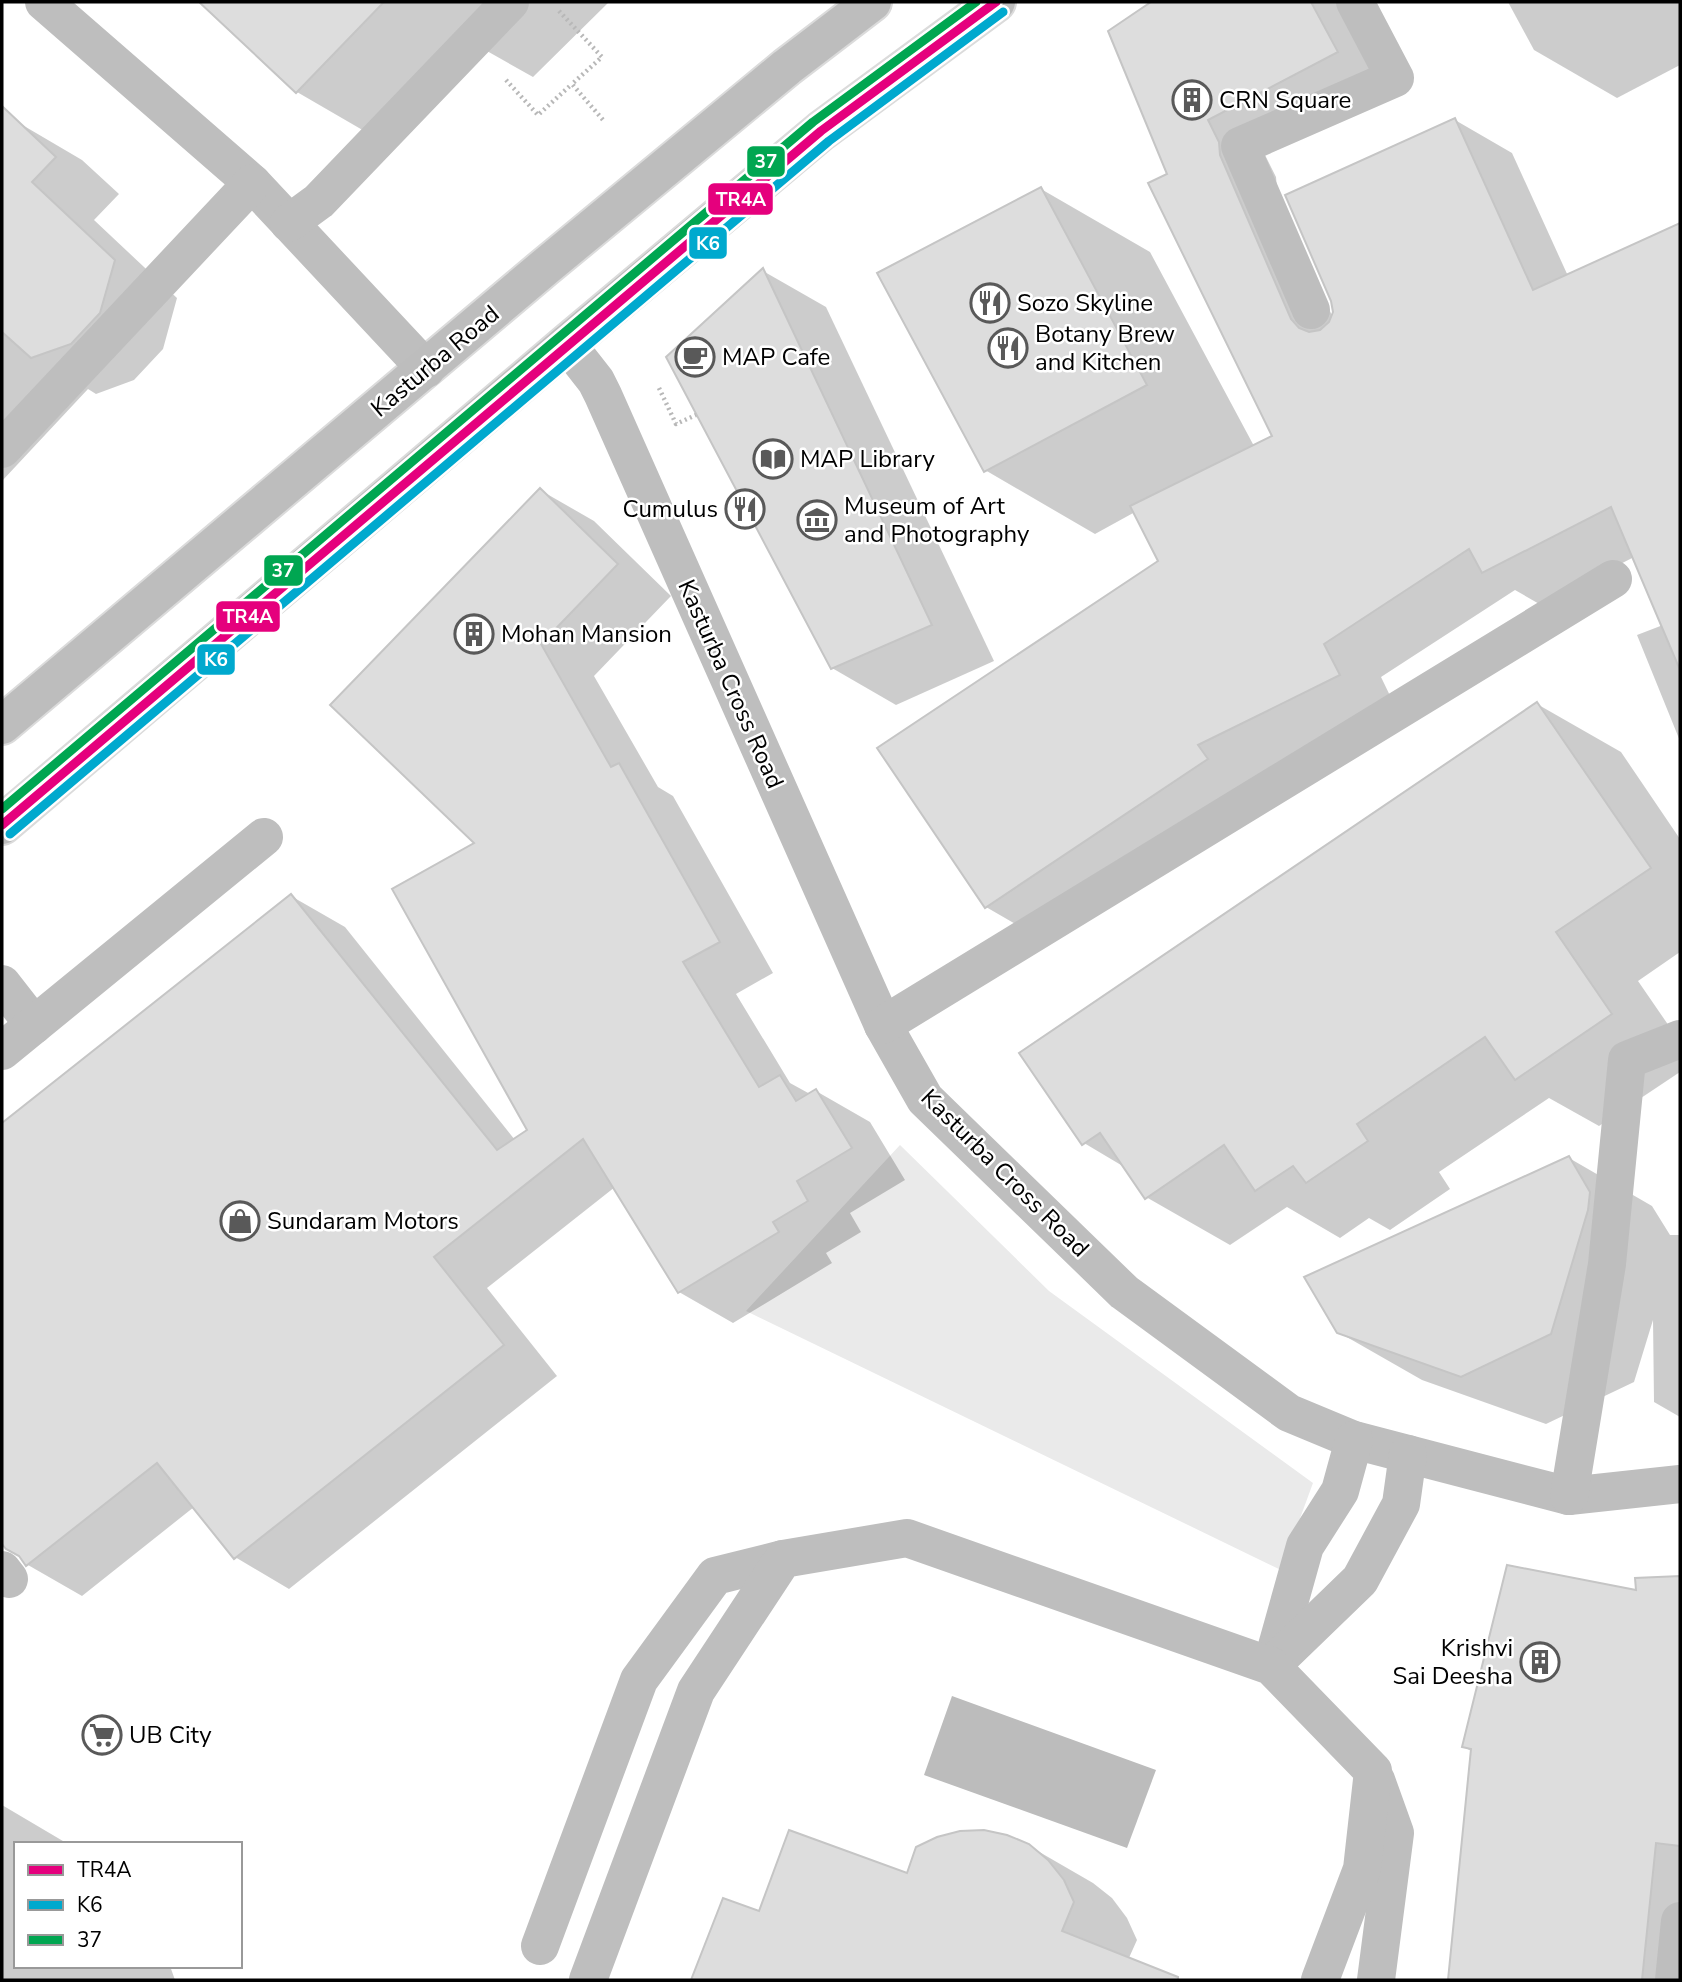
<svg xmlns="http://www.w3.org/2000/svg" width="1682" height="1982" font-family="'Nunito Sans',sans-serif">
<rect width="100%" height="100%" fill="#fff"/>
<!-- green -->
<polygon fill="#eaeaea" points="900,1145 1049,1291 1313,1483 1281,1570 746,1311"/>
<!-- water -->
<polygon fill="#bcbcbc" points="952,1696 1156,1770 1127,1848 924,1775"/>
<!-- shadow -->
<g fill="#0003">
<polygon points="202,2 609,2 533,77 471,42 378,139 297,92"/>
<polygon points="1154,2 1350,2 1394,86 1264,153 1276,177 1277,189 1333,318 1455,120 1512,153 1568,276 1680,225 1680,741 1637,635 1663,625 1634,557 1541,605 1515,590 1381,677 1396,708 1043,940 986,907 1160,561 1135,512 1095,534 985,470 1041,189 1150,252 1254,446 1275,436 1110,32"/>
<polygon points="1508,2 1680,2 1680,65 1617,98 1534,50"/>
<polygon points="19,123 82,160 119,194 94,220 177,298 163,349 134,380 96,394 88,389 2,481 2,131 7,136"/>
<polygon points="763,271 826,307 994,661 896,705 832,668"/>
<polygon points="540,490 594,521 671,596 594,676 658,787 673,796 773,973 736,994 790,1083 810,1094 816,1091 870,1122 905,1180 850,1213 861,1232 826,1253 832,1263 733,1323 679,1292 615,1187 487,1288 557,1376 289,1589 235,1557 194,1507 82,1596 28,1565 21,1556 7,1548 2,1541 2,1125 291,896 345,927 515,1140 529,1131 477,844"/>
<polygon points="1537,704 1621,752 1680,839 1680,952 1638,981 1680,1042 1680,1072 1599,1126 1549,1098 1439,1172 1450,1189 1390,1230 1369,1218 1340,1238 1287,1207 1230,1245 1146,1197 1126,1168 1084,1143"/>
<polygon points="1569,1158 1652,1206 1670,1235 1680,1235 1680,1417 1654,1402 1653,1320 1634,1382 1546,1424 1422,1380 1338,1332"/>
<polygon points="1680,1578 1680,1980 1450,1980 1473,1752 1464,1747 1637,1592 1637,1580"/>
<polygon points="2,1805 68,1844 16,1844 16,1966 170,1966 175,1980 2,1980"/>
<polygon points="1029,1846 1093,1883 1112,1898 1127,1918 1137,1940 1128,1960 1180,1980 693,1980 724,1900 760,1913"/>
</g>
<!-- building -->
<g fill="#ddd" stroke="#c5c5c5" stroke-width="2">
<polygon points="199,2 384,2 296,93"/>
<polygon points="1151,2 1311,2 1338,52 1208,120 1219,142 1220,155 1291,319 1299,328 1309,332 1320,330 1329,322 1333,312 1331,301 1285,195 1455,118 1533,290 1680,223 1680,670 1611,507 1482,573 1469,549 1324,644 1340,675 1198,745 1208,759 985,908 877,748 1158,561 1130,506 1272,436 1148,183 1167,174 1108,31"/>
<polygon points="2,106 56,157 32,182 115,260 100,313 71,344 31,358 2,332"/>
<polygon points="1041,187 1147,385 984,472 877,273"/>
<polygon points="763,268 932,625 831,669 666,357"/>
<polygon points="540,488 618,564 541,644 611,767 619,763 720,942 683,962 759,1087 780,1075 796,1101 816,1089 852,1148 797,1181 808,1201 773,1222 779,1232 678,1293 583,1139 434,1257 504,1345 234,1559 157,1463 26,1566 19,1556 6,1549 2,1544 2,1123 291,894 497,1150 527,1130 392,889 474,843 330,705"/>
<polygon points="1537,702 1651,868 1556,932 1612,1014 1515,1080 1485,1037 1357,1124 1368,1141 1306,1183 1293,1166 1255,1191 1224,1145 1145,1199 1100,1133 1082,1145 1019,1053"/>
<polygon points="1569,1156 1590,1192 1588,1210 1551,1334 1461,1377 1337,1333 1304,1277"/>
<polygon points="1507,1565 1636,1590 1635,1578 1680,1576 1680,1846 1656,1843 1642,1980 1448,1980 1471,1749 1462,1747"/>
<polygon points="789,1830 907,1873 916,1847 937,1837 960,1831 984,1830 1007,1835 1029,1844 1048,1860 1064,1880 1074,1902 1062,1931 1178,1977 1178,1980 691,1980 723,1898 759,1911"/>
</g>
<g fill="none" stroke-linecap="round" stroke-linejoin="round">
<!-- major casing -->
<g stroke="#dbdbdb" stroke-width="42">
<g id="major">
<polyline points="2,725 545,267 787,67 872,2"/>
<polyline points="2,825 567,344 821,131 996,2"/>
</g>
</g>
<!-- path -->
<g stroke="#b8b8b8" stroke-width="4.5" stroke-dasharray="2 3.5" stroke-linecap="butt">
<polyline points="559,11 602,57 572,84 604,121"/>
<polyline points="506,80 538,115 572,84"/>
<polyline points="659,388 676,424 696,415"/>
</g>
<!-- minor -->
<g stroke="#bebebe" stroke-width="38">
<polyline points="44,2 252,183 426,369"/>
<polyline points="289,223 319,201 510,2"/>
<polyline points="1311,310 1240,146 1395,78 1355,2"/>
<polyline points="567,344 596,381 603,395 883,1025 925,1099 1124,1292 1289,1413 1354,1440 1569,1496 1680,1484"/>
<polyline points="2,449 252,183"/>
<polyline points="2,984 34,1025"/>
<polyline points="883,1025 1613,579"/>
<polyline points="2,1051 264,837"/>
<polyline points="1569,1496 1607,1264 1627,1060 1680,1039"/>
<polyline points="2,1570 9,1579"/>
<polyline points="1272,1664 1305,1546 1340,1491 1354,1440"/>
<polyline points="1271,1666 1360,1580 1401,1504 1408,1454"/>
<polyline points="1376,1780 1395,1833 1376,1980"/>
<polyline points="540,1946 639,1680 715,1576 783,1559"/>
<polyline points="588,1980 696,1691 783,1559 907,1538 1271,1666 1373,1771 1362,1869 1320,1980"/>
<polyline points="1674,1980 1680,1921"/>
</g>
<!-- major -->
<use href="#major" stroke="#bdbdbd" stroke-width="38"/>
<!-- bus-1 casing -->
<g stroke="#fff" stroke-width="14">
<polyline id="bus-1" points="2,825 821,131 996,2"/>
</g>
<!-- bus-2 casing -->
<g stroke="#fff" stroke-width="14">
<polyline id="bus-2" points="10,834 829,141 1003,12"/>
</g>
<!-- bus-3 casing -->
<g stroke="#fff" stroke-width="14">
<polyline id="bus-3" points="2,809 813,122 976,2"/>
</g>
<!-- bus-1 -->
<use href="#bus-1" stroke="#e5007d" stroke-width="9"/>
<!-- bus-2 -->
<use href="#bus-2" stroke="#00a9ce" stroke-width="9"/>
<!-- bus-3 -->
<use href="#bus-3" stroke="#00a651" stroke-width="9"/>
</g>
<!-- icons -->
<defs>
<g id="building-ring" transform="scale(2.0125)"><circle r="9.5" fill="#fff" stroke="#595959" stroke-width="1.5"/><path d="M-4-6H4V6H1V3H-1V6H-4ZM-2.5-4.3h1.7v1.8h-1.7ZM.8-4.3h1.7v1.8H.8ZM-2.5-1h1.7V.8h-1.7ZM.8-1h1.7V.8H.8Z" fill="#595959"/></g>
<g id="restaurant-ring" transform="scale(2.0125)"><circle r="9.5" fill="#fff" stroke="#595959" stroke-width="1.5"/><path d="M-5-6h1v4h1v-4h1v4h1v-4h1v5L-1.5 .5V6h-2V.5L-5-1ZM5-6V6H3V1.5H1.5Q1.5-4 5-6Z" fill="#595959"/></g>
<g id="cafe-ring" transform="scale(2.0125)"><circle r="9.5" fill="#fff" stroke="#595959" stroke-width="1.5"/><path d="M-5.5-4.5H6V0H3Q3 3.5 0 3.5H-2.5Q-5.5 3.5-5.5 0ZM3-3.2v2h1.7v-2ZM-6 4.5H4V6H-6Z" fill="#595959"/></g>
<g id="library-ring" transform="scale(2.0125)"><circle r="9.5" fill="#fff" stroke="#595959" stroke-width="1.5"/><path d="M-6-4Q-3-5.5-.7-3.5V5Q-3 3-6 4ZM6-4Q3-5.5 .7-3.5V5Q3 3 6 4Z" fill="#595959"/></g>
<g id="museum-ring" transform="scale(2.0125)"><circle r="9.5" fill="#fff" stroke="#595959" stroke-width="1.5"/><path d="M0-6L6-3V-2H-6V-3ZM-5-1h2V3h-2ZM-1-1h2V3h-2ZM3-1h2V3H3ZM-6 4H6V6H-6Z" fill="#595959"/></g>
<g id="shop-ring" transform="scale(2.0125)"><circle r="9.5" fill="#fff" stroke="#595959" stroke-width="1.5"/><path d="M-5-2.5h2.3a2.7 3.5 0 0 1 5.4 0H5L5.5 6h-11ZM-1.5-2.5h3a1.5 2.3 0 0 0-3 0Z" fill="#595959"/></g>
<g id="supermarket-ring" transform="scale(2.0125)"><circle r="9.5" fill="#fff" stroke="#595959" stroke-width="1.5"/><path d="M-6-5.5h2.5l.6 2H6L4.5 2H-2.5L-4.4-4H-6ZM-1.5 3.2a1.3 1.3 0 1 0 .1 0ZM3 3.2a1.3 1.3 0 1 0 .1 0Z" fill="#595959"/></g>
</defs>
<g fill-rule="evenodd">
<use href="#building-ring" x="1192" y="100"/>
<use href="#restaurant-ring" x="990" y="303"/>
<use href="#restaurant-ring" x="1008" y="348"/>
<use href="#cafe-ring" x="695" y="357"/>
<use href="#library-ring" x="773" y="459"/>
<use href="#restaurant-ring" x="745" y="509"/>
<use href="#museum-ring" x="817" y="520"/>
<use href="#building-ring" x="474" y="634"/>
<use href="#shop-ring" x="240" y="1221"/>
<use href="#building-ring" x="1540" y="1662"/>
<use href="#supermarket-ring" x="102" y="1735"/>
</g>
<g text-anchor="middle" stroke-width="5" stroke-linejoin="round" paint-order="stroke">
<!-- poi labels -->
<g font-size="24" fill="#000" stroke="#fff" text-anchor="start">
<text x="1219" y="108">CRN Square</text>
<text x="1017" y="311">Sozo Skyline</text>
<text x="1035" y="342">Botany Brew<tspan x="1035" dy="28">and Kitchen</tspan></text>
<text x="722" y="365">MAP Cafe</text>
<text x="800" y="467">MAP Library</text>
<text x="844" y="514">Museum of Art<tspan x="844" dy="28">and Photography</tspan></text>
<text x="718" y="517" text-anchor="end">Cumulus</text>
<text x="501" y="642">Mohan Mansion</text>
<text x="267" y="1229">Sundaram Motors</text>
<text x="1513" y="1656" text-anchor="end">Krishvi<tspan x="1513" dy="28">Sai Deesha</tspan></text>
<text x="129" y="1743">UB City</text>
</g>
<!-- street labels -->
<g font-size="24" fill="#000" stroke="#fff">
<text transform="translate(435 361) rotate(-40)" y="8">Kasturba Road</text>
<text transform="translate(731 684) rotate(66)" y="8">Kasturba Cross Road</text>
<text transform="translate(1005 1173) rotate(45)" y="8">Kasturba Cross Road</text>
</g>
</g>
<g stroke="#fff" stroke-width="2.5">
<rect x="746" y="145" width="40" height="33" rx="7" fill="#00a651"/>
<rect x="707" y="182" width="67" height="34" rx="7" fill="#e5007d"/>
<rect x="688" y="226" width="40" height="34" rx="7" fill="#00a9ce"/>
<rect x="263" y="554" width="41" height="33" rx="7" fill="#00a651"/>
<rect x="215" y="600" width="66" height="33" rx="7" fill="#e5007d"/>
<rect x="196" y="643" width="40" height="33" rx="7" fill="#00a9ce"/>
</g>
<g font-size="19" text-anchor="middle" font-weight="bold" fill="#fff">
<text x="766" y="168">37</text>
<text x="741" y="206">TR4A</text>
<text x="708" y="250">K6</text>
<text x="283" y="577">37</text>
<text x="248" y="623">TR4A</text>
<text x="216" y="666">K6</text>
</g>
<!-- border -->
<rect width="1682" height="1982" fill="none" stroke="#000000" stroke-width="7"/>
<!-- legend -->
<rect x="14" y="1842" width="228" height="126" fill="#ffffff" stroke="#999999" stroke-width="2"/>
<rect x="28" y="1865" width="35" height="10" fill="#e5007d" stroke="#999999" stroke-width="2"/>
<text x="77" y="1877" font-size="21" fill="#000000">TR4A</text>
<rect x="28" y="1900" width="35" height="10" fill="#00a9ce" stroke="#999999" stroke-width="2"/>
<text x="77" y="1912" font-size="21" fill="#000000">K6</text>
<rect x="28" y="1935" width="35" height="10" fill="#00a651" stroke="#999999" stroke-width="2"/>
<text x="77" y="1947" font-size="21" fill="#000000">37</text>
</svg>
